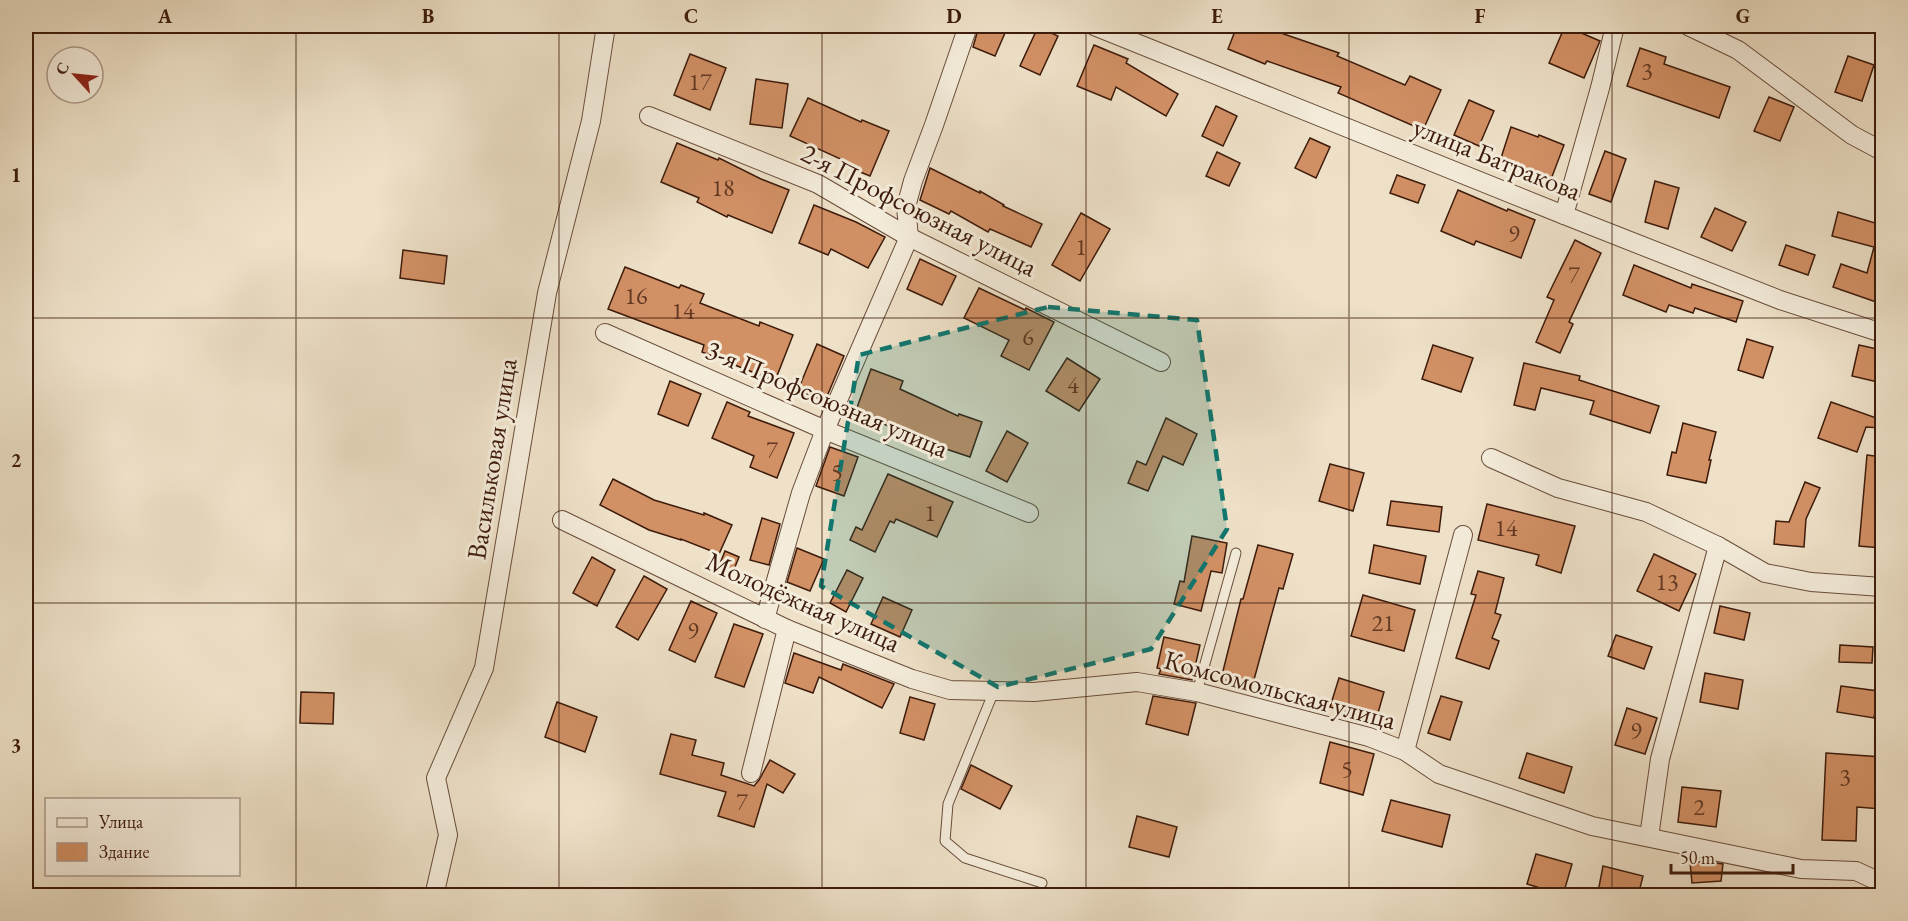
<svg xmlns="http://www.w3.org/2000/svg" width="1908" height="921" font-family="'EB Garamond',serif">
<rect width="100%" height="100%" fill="#eee1c8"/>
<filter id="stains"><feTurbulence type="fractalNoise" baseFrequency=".00333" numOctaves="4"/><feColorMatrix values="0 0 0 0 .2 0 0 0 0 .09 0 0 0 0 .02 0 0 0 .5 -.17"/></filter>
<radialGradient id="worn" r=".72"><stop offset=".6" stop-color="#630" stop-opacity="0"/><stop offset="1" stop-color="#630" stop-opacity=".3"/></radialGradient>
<!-- building -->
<g fill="#d29065" stroke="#3d1b0b" stroke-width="1.5">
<polygon points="979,26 1008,26 995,56 973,47"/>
<polygon points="1237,26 1280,26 1278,32 1339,53 1337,56 1405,85 1410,76 1441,90 1423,130 1338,93 1341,87 1267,61 1265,64 1228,49"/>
<polygon points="1565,26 1600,41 1584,78 1549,63"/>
<polygon points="1038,27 1058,36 1040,75 1020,66"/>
<polygon points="1094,45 1128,59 1126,63 1178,94 1166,116 1116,87 1111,100 1077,86"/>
<polygon points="1640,48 1666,57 1664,64 1730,87 1719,118 1627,86"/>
<polygon points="690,54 726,68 710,110 674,95"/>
<polygon points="1848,56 1874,65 1862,101 1835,92"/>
<polygon points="756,79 788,84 782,128 750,124"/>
<polygon points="1769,97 1794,107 1780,141 1754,131"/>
<polygon points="808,98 861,122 862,120 889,131 870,176 843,165 845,161 790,136"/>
<polygon points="1469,100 1494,111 1479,146 1454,135"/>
<polygon points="1216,106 1237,116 1223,146 1202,136"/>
<polygon points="1511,127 1538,137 1539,135 1564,145 1550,182 1518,169 1517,170 1499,164"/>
<polygon points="1310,138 1330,147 1316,178 1295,168"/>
<polygon points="677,143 718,160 719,158 761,179 789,190 772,233 728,215 727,217 697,202 699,198 661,182"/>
<polygon points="1605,151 1626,159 1611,202 1589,194"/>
<polygon points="1217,152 1240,163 1229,186 1206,176"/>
<polygon points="930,168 980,193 980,191 1004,205 1003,206 1042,224 1031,247 990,229 988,232 951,211 949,214 920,200"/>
<polygon points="1397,175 1425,185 1418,203 1390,193"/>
<polygon points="1655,181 1679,188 1668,229 1645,222"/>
<polygon points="1458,190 1507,211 1508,209 1535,220 1521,258 1476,241 1474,245 1441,231"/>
<polygon points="814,205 856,222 885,237 868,268 831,249 828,255 799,243"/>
<polygon points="1715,208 1746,222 1732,251 1701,237"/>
<polygon points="1838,212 1882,225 1882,293 1879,303 1833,287 1841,264 1867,273 1874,247 1832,236"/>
<polygon points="1081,213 1110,229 1080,281 1052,265"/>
<polygon points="1575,240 1601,253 1569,322 1573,324 1560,353 1536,342 1554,300 1547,297"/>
<polygon points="1786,245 1815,255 1808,275 1779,265"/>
<polygon points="403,250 447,256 444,284 400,278"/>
<polygon points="920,259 956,276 942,305 907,289"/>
<polygon points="1634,265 1691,288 1692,284 1743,301 1736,322 1695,308 1693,313 1669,305 1666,312 1623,295"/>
<polygon points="625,267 679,288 681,285 704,294 700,303 759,326 760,322 793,335 775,381 702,352 704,345 608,309"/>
<polygon points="979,288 1025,310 1026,308 1054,322 1029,370 1001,356 1009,340 964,318"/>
<polygon points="1747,339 1773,347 1763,378 1738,370"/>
<polygon points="817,344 844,356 825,401 798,390"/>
<polygon points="1433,345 1473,358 1461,392 1422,379"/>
<polygon points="1859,345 1882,350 1882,383 1852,376"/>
<polygon points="1067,358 1100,379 1079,411 1046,391"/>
<polygon points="1524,363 1580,376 1579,380 1659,406 1650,433 1590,414 1594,401 1541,388 1535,410 1514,405"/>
<polygon points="871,369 903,381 900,389 958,416 959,414 982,422 970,457 925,442 894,428 855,413"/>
<polygon points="670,381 701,394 688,426 658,414"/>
<polygon points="727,402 750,412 748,416 794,433 777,478 750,467 754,456 712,438"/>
<polygon points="1831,402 1882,420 1882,428 1866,427 1857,452 1818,438"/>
<polygon points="1166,418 1197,434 1183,465 1163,456 1148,491 1128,483 1137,461 1146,465"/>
<polygon points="1683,423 1716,432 1709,460 1711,460 1706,483 1667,475 1672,452 1676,453"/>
<polygon points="1007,431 1028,443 1007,482 986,471"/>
<polygon points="830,447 858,457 844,496 816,486"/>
<polygon points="1867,455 1882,457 1882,548 1859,546"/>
<polygon points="1330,464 1364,473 1353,511 1319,501"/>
<polygon points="888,474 953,502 937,537 896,519 894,523 890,521 875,552 850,540 856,527 862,530"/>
<polygon points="613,479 654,500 704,515 704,513 732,525 719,554 681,539 681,540 649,530 600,505"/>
<polygon points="1805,482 1820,488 1806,519 1804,547 1774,544 1776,521 1789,522"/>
<polygon points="1391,501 1442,507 1439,532 1387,525"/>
<polygon points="1487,504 1575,526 1561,573 1536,565 1539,555 1478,540"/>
<polygon points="762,518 780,524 769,565 750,560"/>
<polygon points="1192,536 1227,543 1222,573 1211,571 1201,611 1174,604 1180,581 1184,582"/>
<polygon points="1258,545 1293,554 1283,589 1279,588 1252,687 1221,679 1241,599 1243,599"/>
<polygon points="1374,545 1426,556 1420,584 1369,573"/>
<polygon points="797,548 824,559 810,591 787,582"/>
<polygon points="725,551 739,557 731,577 717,571"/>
<polygon points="1654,554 1696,574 1679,611 1637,591"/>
<polygon points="592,557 615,570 597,606 573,593"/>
<polygon points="847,570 863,578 846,612 830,603"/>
<polygon points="1478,571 1504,578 1495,613 1501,615 1492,638 1499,641 1489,669 1456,658 1476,595 1471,594"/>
<polygon points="644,576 667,589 638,640 616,627"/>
<polygon points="1363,595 1415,610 1404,651 1351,636"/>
<polygon points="883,597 912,610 900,637 871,624"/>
<polygon points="691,601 717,613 695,662 669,650"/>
<polygon points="1720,606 1750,613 1744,640 1714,633"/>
<polygon points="734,624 763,634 744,687 715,677"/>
<polygon points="1616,635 1652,647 1644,669 1608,656"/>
<polygon points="1164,637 1200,645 1192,680 1159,674 1161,669 1157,668"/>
<polygon points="1840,645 1873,647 1872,663 1839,662"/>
<polygon points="794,653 841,670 843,664 894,684 882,708 819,677 813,693 785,683"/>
<polygon points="1705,673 1743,680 1738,709 1700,702"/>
<polygon points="1339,678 1384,692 1376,720 1330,707"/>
<polygon points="1841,686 1878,691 1874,718 1837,712"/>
<polygon points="301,692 334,693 333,724 300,723"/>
<polygon points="1153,696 1196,703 1188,735 1146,724"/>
<polygon points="1441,696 1462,702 1450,740 1428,733"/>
<polygon points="910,697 935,704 924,740 900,733"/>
<polygon points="557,702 597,717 585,752 545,737"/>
<polygon points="1627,708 1657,718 1645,754 1615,745"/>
<polygon points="671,734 696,740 692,755 724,763 721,775 754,786 759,780 770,760 795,774 783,793 767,784 754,827 718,816 726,792 660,774"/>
<polygon points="1330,742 1374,754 1363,795 1320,783"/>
<polygon points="1527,753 1572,767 1564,793 1519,778"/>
<polygon points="1826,753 1882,757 1882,809 1857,807 1856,841 1822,840"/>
<polygon points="971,765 1012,786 1000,809 961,789"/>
<polygon points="1682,787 1721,791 1716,827 1678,822"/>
<polygon points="1391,800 1450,815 1442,847 1382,831"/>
<polygon points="1137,816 1177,827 1169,857 1129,847"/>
<polygon points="1536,854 1572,864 1563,895 1527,884"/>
<polygon points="1690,862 1709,862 1723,864 1721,881 1692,883"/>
<polygon points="1603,866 1643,876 1638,896 1615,896 1598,892"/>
</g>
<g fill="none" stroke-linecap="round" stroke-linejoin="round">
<!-- service casing -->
<g stroke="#694c3a" stroke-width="11">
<g id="service">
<polyline points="994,691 948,804 945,841 965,858 1042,883"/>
<polyline points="1197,692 1236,553"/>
</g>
</g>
<!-- minor casing -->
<g stroke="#694c3a" stroke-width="20">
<g id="minor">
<polyline points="1094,26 1564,215 1780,300 1882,333"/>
<polyline points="1688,26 1738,50 1852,135 1882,151"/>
<polyline points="649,116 818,184 909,237 1161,362"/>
<polyline points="1564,215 1600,88 1615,26"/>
<polyline points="605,333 825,430 1029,513"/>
<polyline points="1491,458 1558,488 1646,512 1718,546 1765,573 1811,582 1882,587"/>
<polyline points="562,520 787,629 912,679 950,690 1034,692 1137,682 1197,692 1369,737 1405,751 1439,774 1592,826 1801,869 1856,871 1882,883"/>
<polyline points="765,619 801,493 825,430 909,237 906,207 913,181 934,125 968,26"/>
<polyline points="1405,751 1463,535"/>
<polyline points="751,773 787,629"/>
<polyline points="1649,837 1660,759 1718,546"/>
<polyline points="434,896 448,835 436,778 484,668 547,293 591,121 606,26"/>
</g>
</g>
<!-- service -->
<use href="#service" stroke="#f4ecdb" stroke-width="9"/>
<!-- minor -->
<use href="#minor" stroke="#f4ecdb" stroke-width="18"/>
</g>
<!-- marked area -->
<path fill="#0f766e" fill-opacity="0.2" stroke="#0f766e" stroke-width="4.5" stroke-dasharray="12 8" stroke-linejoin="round" d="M1048,307L1197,320L1227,529L1151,649L998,687L821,586L859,355Z"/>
<!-- grid -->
<path fill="none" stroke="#3d1b0b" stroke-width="1.5" stroke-opacity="0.55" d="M296,26V896M559,26V896M822,26V896M1086,26V896M1349,26V896M1612,26V896M26,318H1882M26,603H1882"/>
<g text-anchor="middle" stroke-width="6" stroke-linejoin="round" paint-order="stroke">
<!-- number labels -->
<g font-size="24" fill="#623822">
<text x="1647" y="79">3</text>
<text x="700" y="90">17</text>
<text x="723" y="196">18</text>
<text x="1514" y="242">9</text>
<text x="1081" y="255">1</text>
<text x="1574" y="283">7</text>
<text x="636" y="304">16</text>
<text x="683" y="319">14</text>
<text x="1028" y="345">6</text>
<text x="1073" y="393">4</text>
<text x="772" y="458">7</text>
<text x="837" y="480">5</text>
<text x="930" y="521">1</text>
<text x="1506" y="536">14</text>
<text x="1667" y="590">13</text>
<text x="1383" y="631">21</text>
<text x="693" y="639">9</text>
<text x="1636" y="739">9</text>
<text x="1347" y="777">5</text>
<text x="1845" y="785">3</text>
<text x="742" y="810">7</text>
<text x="1699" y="815">2</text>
</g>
<!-- street labels -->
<g font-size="27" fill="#3d1b0b" stroke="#f4ecdb">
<text transform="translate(1497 159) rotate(22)" y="9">улица Батракова</text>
<text transform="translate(919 210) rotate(27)" y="9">2-я Профсоюзная улица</text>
<text transform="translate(827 399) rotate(23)" y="9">3-я Профсоюзная улица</text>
<text transform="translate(492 459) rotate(-81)" y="9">Васильковая улица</text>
<text transform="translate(803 602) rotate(24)" y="9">Молодёжная улица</text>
<text transform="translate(1280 690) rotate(15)" y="9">Комсомольская улица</text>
</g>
</g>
<!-- margin -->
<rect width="1908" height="921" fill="none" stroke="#eee1c8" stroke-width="66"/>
<!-- legend -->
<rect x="45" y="798" width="195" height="78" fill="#f4ecdb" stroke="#ab9888" stroke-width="1.5"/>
<rect x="57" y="818" width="30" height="9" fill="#f4ecdb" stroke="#ab9888" stroke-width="1.5"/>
<text x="99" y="828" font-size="18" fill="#3d1b0b">Улица</text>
<rect x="57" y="843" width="30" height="18" fill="#d29065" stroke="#ab9888" stroke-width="1.5"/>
<text x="99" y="858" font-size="18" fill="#3d1b0b">Здание</text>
<!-- north arrow -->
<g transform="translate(75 75) rotate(297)"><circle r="28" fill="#f4ecdb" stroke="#ab9888" stroke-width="1.5"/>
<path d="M0-4.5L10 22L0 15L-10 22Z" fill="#8f2418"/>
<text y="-9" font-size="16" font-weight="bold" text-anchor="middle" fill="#3d1b0b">С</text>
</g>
<!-- scale -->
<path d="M1671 864v9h122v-9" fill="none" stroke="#3d1b0b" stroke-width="3"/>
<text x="1680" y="864" font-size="18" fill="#3d1b0b" stroke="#f4ecdb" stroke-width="4.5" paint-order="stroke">50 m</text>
<rect x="33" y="33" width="1842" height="855" fill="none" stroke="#3d1b0b" stroke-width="2"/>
<g font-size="20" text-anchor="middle" font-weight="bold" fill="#3d1b0b">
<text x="165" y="23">A</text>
<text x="428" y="23">B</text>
<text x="691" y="23">C</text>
<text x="954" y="23">D</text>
<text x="1217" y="23">E</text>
<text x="1480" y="23">F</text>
<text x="1743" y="23">G</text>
<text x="16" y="182">1</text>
<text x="16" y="467">2</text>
<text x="16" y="752">3</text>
</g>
<rect width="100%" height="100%" filter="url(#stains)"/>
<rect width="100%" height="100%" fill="url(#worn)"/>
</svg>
